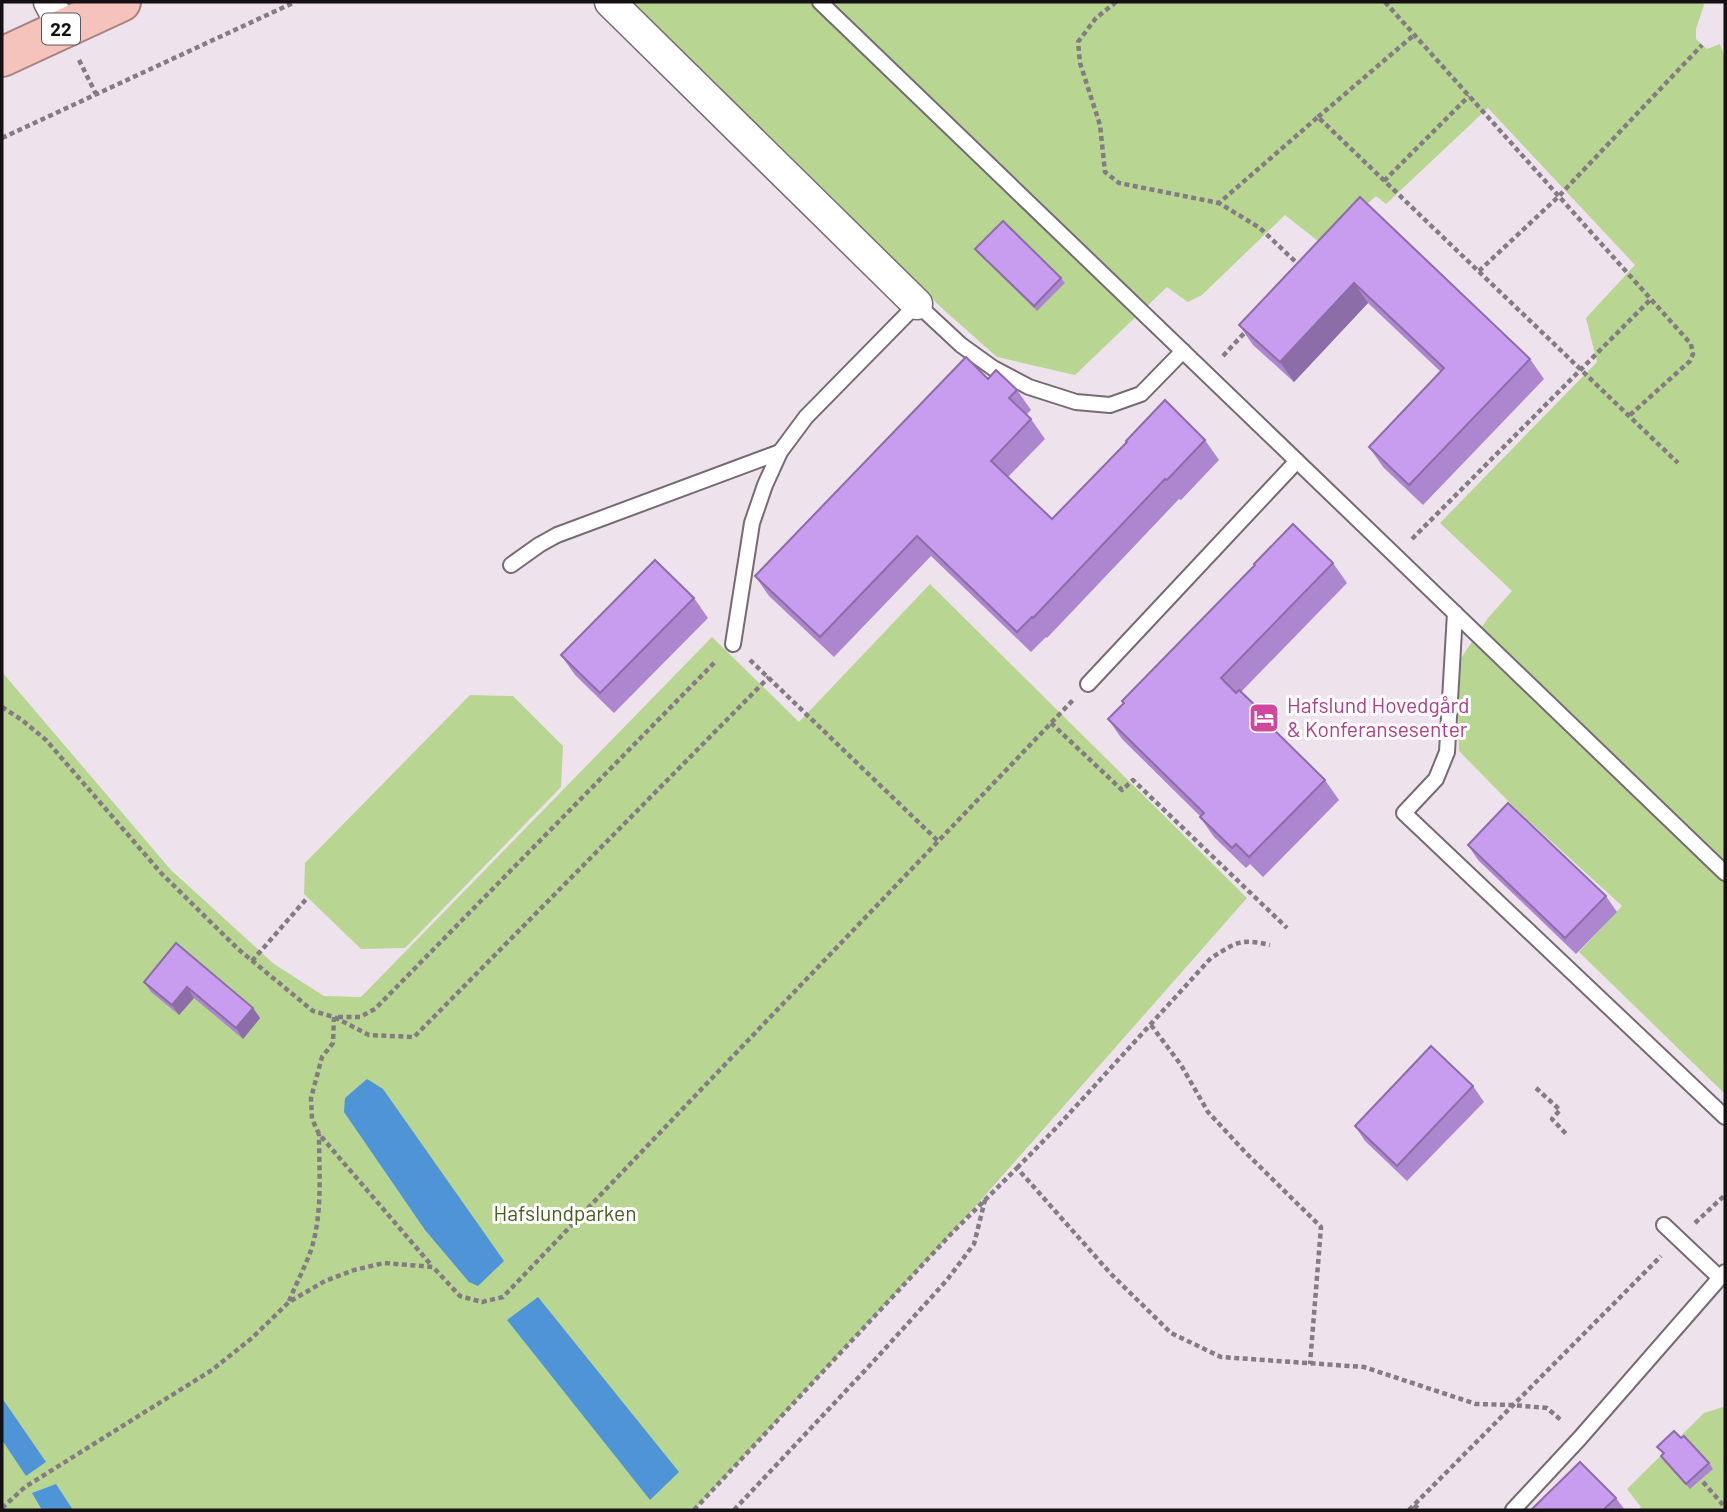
<svg xmlns="http://www.w3.org/2000/svg" width="1727" height="1512" font-family="Barlow,sans-serif">
<rect width="100%" height="100%" fill="#eee2ed"/>
<!-- green -->
<g fill="#b8d691">
<polygon points="629,2 1703,2 1704,5 1696,29 1696,39 1707,49 1720,44 1725,58 1725,1094 1579,952 1622,906 1518,811 1459,751 1457,664 1488,618 1512,591 1440,523 1597,362 1586,318 1635,265 1488,108 1386,204 1376,196 1323,245 1285,215 1202,295 1188,302 1167,287 1075,375 997,357 945,311"/>
<polygon points="930,584 1247,898 952,1233 694,1510 2,1510 2,672 171,870 274,964 324,996 361,997 712,637 799,722"/>
<polygon points="470,695 513,696 563,746 561,787 405,948 361,949 304,894 305,863"/>
<polygon points="1723,1407 1725,1408 1725,1510 1638,1510 1641,1507 1627,1489 1704,1413"/>
</g>
<!-- water -->
<g fill="#5094d8">
<polygon points="367,1079 383,1089 504,1261 478,1286 469,1282 425,1230 344,1112 345,1098"/>
<polygon points="538,1297 679,1472 650,1500 507,1320"/>
<polygon points="2,1398 46,1462 26,1476 2,1440"/>
<polygon points="56,1484 73,1510 42,1510 32,1493"/>
</g>
<g fill="none" stroke-linecap="round" stroke-linejoin="round">
<!-- lane casing -->
<g stroke="#766b75" stroke-width="18">
<g id="lane">
<polyline points="820,2 1725,873"/>
<polyline points="511,565 539,545 557,535 780,452"/>
<polyline points="1455,613 1447,752 1436,779 1404,813 1725,1117"/>
<polyline points="733,644 752,523 765,485 780,452 806,417 917,304 961,345 993,368 1029,387 1076,402 1110,405 1141,394 1183,351"/>
<polyline points="1088,684 1297,461"/>
<polyline points="1664,1225 1720,1278"/>
<polyline points="1513,1510 1580,1438 1725,1272"/>
</g>
</g>
<!-- street casing -->
<g stroke="#766b75" stroke-width="33">
<g id="street">
<polyline points="49,2 63,28"/>
<polyline points="610,2 917,304"/>
</g>
</g>
<!-- highway casing -->
<g stroke="#a68481" stroke-width="42">
<polyline id="highway" points="2,57 121,2"/>
</g>
<!-- path -->
<g stroke="#847b83" stroke-width="4.5" stroke-dasharray="5 3.5" stroke-linecap="butt">
<polyline points="1116,2 1096,18 1078,42 1080,63 1100,125 1105,172 1119,183 1219,203"/>
<polyline points="1385,2 1691,344 1693,354 1690,361 1630,415"/>
<polyline points="79,60 96,94"/>
<polyline points="1318,117 1414,35"/>
<polyline points="2,138 295,2"/>
<polyline points="1384,181 1469,96"/>
<polyline points="1301,267 1260,228 1219,203 1318,117 1678,463"/>
<polyline points="1479,271 1558,197 1702,45"/>
<polyline points="1223,356 1248,329"/>
<polyline points="1412,539 1651,299"/>
<polyline points="750,660 938,841"/>
<polyline points="2,707 22,720 46,740 162,874 238,949 313,1011 334,1017 369,1035 414,1037 769,677"/>
<polyline points="1051,723 1122,790 1133,780 1287,928"/>
<polyline points="252,961 308,897"/>
<polyline points="334,1017 333,1043 322,1057 311,1098 312,1119 319,1134 432,1266"/>
<polyline points="338,1017 360,1017 375,1009 716,661"/>
<polyline points="1151,1025 1181,1065 1208,1112 1247,1154 1321,1227 1310,1364"/>
<polyline points="1536,1088 1560,1110 1552,1119 1568,1136"/>
<path d="M1017,1168L1057,1127L1211,958C1237,942 1240,938 1270,945"/>
<polyline points="1695,1223 1725,1195"/>
<path d="M289,1301C296,1284 305,1267 311,1250C323,1213 319,1172 319,1134"/>
<polyline points="1703,1482 1725,1507"/>
<polyline points="1414,1505 1420,1510"/>
<polyline points="2,1508 25,1487 212,1370 252,1338 289,1302 325,1281 354,1270 384,1263 433,1267 460,1296 482,1302 503,1297 1073,700"/>
<polyline points="694,1510 952,1233 1017,1168 1111,1274 1171,1333 1221,1357 1364,1367 1476,1404 1512,1405 1547,1408 1562,1421"/>
<polyline points="734,1510 872,1363 947,1280 974,1244 985,1200"/>
<polyline points="1409,1510 1661,1256"/>
</g>
<!-- lane -->
<use href="#lane" stroke="#fff" stroke-width="14"/>
<!-- street -->
<use href="#street" stroke="#fff" stroke-width="30"/>
<!-- highway -->
<use href="#highway" stroke="#f5c3bc" stroke-width="38"/>
</g>
<!-- wall -->
<g fill="#ac86ce">
<polygon points="1360,197 1530,359 1544,379 1423,505 1383,467 1369,447 1441,372 1368,303 1294,382 1253,345 1239,325"/>
<polygon points="975,249 1061,278 1065,283 1037,311 979,254"/>
<polygon points="988,379 1017,390 1031,410 1026,415 1031,419 1045,439 1008,477 1052,519 1205,440 1219,460 1181,500 1179,499 1047,638 1046,637 1031,652 931,556 834,657 769,596 755,576"/>
<polygon points="1333,563 1347,583 1241,692 1258,708 1272,728 1325,780 1339,800 1263,877 1250,864 1246,868 1214,837 1200,817 1201,817 1122,739 1108,719"/>
<polygon points="694,598 708,618 614,713 575,675 561,655"/>
<polygon points="1468,845 1606,896 1617,912 1576,954 1478,860"/>
<polygon points="176,943 253,1008 260,1018 243,1039 194,998 179,1015 151,992 144,982"/>
<polygon points="1473,1086 1484,1102 1407,1181 1365,1141 1355,1126"/>
<polygon points="1681,1438 1709,1463 1713,1469 1690,1489 1665,1462 1661,1456 1663,1454 1657,1447"/>
<polygon points="1616,1498 1625,1510 1531,1510"/>
</g>
<!-- shaded-wall -->
<g fill="#8c6da7">
<polygon points="1354,283 1368,303 1294,382 1280,362"/>
<polygon points="187,987 194,998 179,1015 172,1005"/>
<polygon points="253,1008 260,1018 243,1039 236,1028"/>
</g>
<!-- building -->
<g fill="#c89cef" stroke="#8c6da7" stroke-width="2">
<polygon points="1360,197 1530,359 1409,485 1369,447 1444,368 1354,283 1280,362 1239,325"/>
<polygon points="1003,221 1061,278 1034,306 975,249"/>
<polygon points="966,357 988,379 996,370 1017,390 1009,398 1031,419 991,461 1052,519 1127,442 1126,441 1165,400 1205,440 1167,480 1165,479 1033,618 1032,617 1017,632 917,536 820,637 755,576"/>
<polygon points="1293,524 1333,563 1221,678 1236,693 1239,690 1258,708 1255,711 1325,780 1249,857 1236,844 1232,848 1200,817 1204,813 1108,719 1124,703 1122,701 1255,565 1254,564"/>
<polygon points="655,560 694,598 600,693 561,655"/>
<polygon points="1508,803 1606,896 1565,938 1468,845"/>
<polygon points="176,943 253,1008 236,1028 187,987 172,1005 144,982"/>
<polygon points="1431,1046 1473,1086 1397,1166 1355,1126"/>
<polygon points="1674,1431 1681,1438 1684,1436 1709,1463 1686,1484 1661,1456 1664,1453 1657,1447"/>
<polygon points="1580,1462 1616,1498 1603,1510 1531,1510"/>
</g>
<!-- icons -->
<defs>
<g id="hotel-square" transform="scale(1.575)"><rect x="-9" y="-9" width="18" height="18" rx="4" fill="#d1479c" stroke="#fff"/><path d="M-6-4.5h1.5V1H6V5H4.5V3h-9V5H-6ZM-4 0a1.8 1.8 0 1 1 3.6 0ZM.5 0V-2.5h3Q6-2.5 6 0Z" fill="#fff"/></g>
</defs>
<g fill-rule="evenodd">
<use href="#hotel-square" x="1264" y="718"/>
</g>
<g text-anchor="middle" stroke-width="6" stroke-linejoin="round" paint-order="stroke">
<!-- shield labels -->
<rect fill="#fff" stroke="#5a585a" stroke-width="2" x="42" y="13.5" width="38" height="31" rx="5"/>
<g font-size="19" font-weight="bold" fill="#141014">
<text x="61" y="36">22</text>
</g>
<!-- hotel labels -->
<g font-size="21" fill="#b23c85" stroke="#fff" text-anchor="start">
<text x="1287" y="713">Hafslund Hovedgård<tspan x="1287" dy="24">&amp; Konferansesenter</tspan></text>
</g>
<!-- park labels -->
<g font-size="21" fill="#455d1e" stroke="#fff">
<text x="565" y="1221">Hafslundparken</text>
</g>
</g>
<!-- border -->
<rect width="1727" height="1512" fill="none" stroke="#141014" stroke-width="7"/>
</svg>
